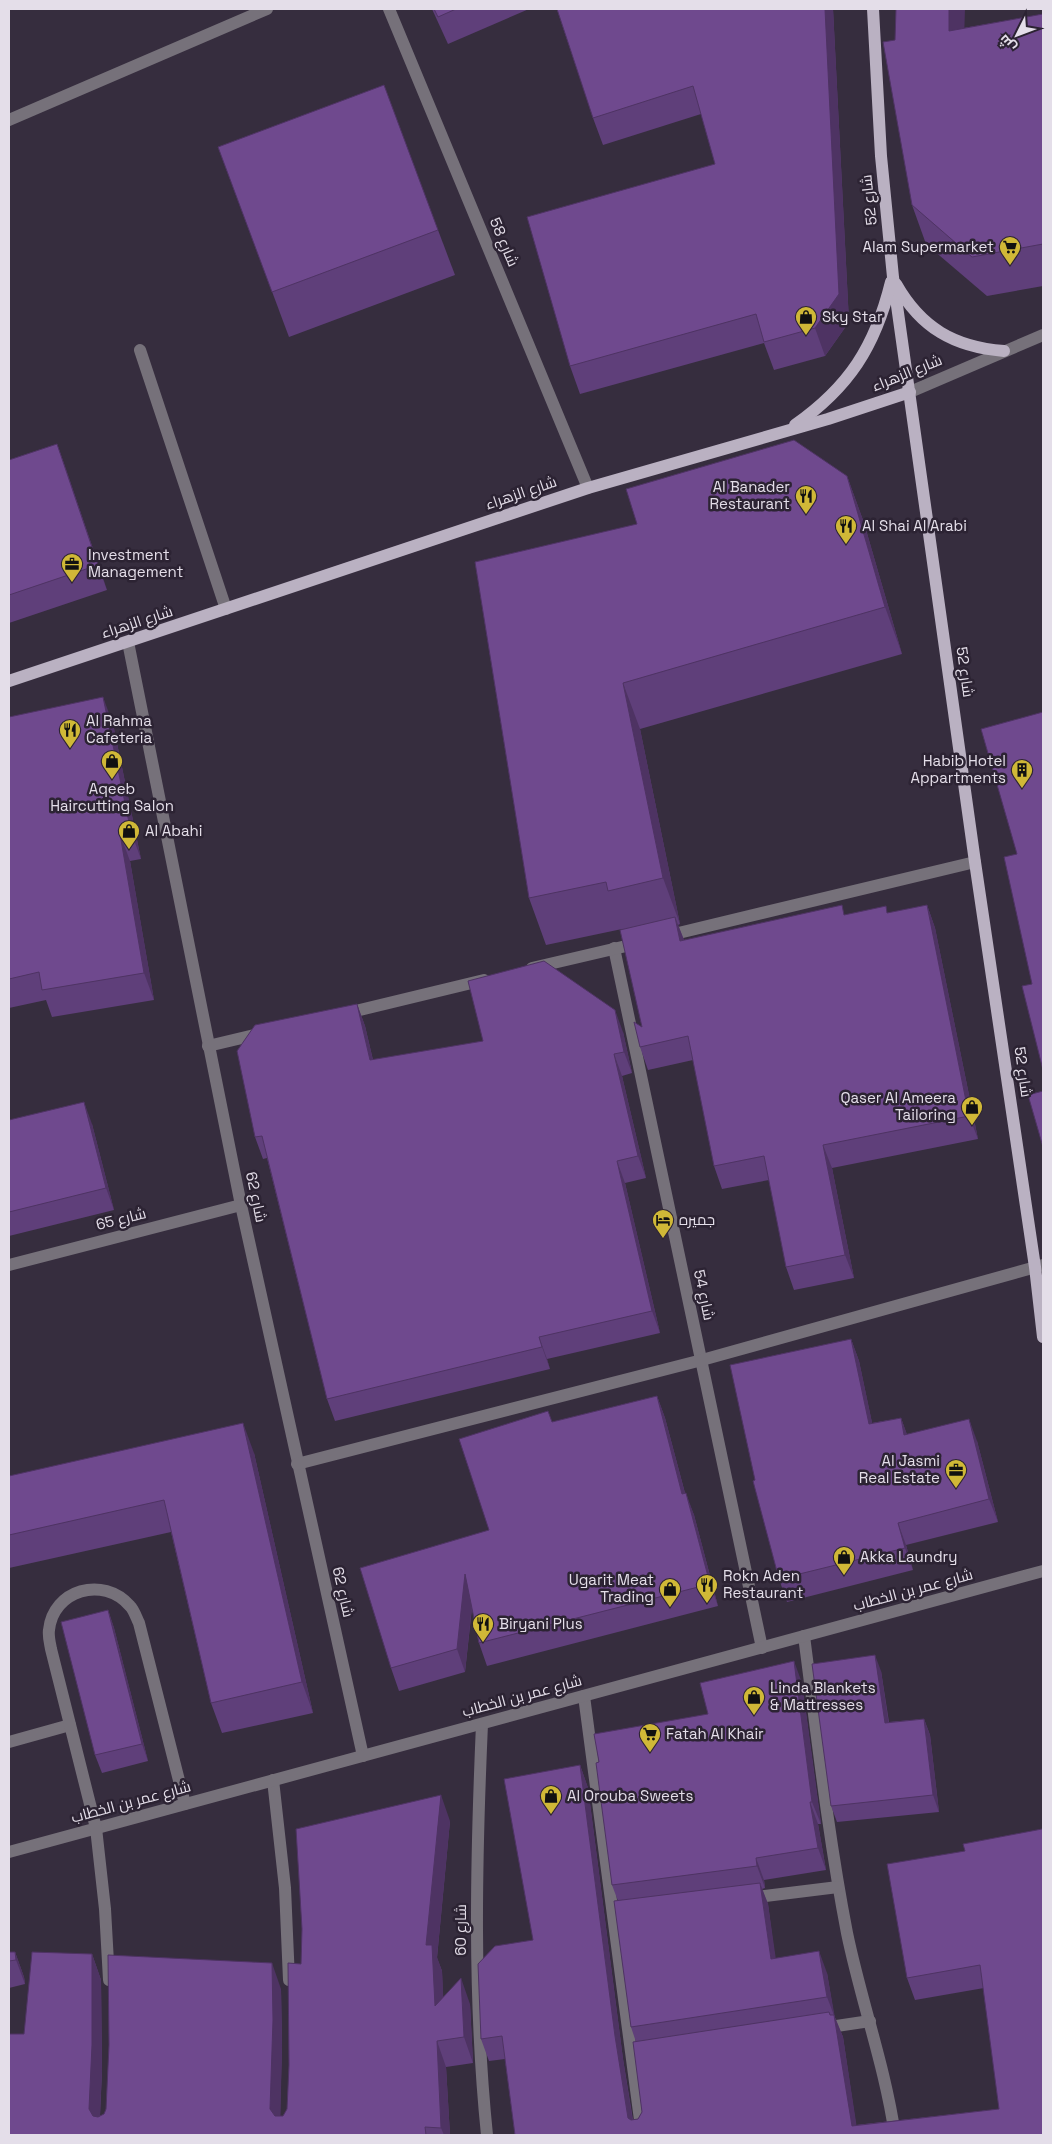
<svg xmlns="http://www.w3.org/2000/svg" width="1052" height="2144" font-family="'Space Grotesk',Cairo,sans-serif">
<rect width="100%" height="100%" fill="#362d3e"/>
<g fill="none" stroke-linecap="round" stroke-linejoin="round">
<!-- minor -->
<g stroke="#76717a" stroke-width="12">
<polyline points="389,9 588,488"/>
<polyline points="9,120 267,9"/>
<polyline points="140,350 226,609"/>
<polyline points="910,392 1043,335"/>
<polyline points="128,642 241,1205 363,1756"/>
<polyline points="666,936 975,862"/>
<polyline points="614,948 762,1648"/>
<polyline points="532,968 639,943"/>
<polyline points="343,1014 484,980"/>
<polyline points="208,1046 263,1033"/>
<polyline points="9,1265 241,1205"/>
<polyline points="297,1464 702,1360 1043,1265"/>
<path d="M804,1636C817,1735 828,1835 847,1933C861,2001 885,2066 895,2135"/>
<polyline points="584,1696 642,2135"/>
<path d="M482,1724C476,1861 473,1998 487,2135"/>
<polyline points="9,1742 70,1725"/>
<polyline points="273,1780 285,1888 289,1980"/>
<polyline points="9,1852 1043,1571"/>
<polyline points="749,1898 838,1887"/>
<path d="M109,1980L105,1909L96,1828L51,1649C50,1643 48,1636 49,1630C53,1590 103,1575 130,1606C134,1610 136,1617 139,1623L185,1804"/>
<polyline points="823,2028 870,2021"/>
</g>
<!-- major -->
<g stroke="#bab1c2" stroke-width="12">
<polyline points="873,9 881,156 893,277 975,862 1035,1267 1043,1337"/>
<path d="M896,284C921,328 954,347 1004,351"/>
<path d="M795,425C849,387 875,347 891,282"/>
<polyline points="9,681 588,488 828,419 910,392"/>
</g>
</g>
<!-- wall -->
<g fill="#5f3f7a">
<polygon points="432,9 529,9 448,44"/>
<polygon points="557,9 833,9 849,322 825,356 774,370 764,343 580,394 570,366 715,164 701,114 603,145 593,118"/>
<polygon points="1043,14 1043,286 987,296 926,244 912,205 895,40"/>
<polygon points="218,147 438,230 455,275 289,337"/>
<polygon points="57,444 107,590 9,623 9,460"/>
<polygon points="847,476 864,523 902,654 640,729 680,924 678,925 684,940 845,915 888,913 927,905 935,928 978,1139 832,1168 854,1278 794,1290 786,1267 769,1180 722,1189 714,1166 693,1060 648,1070 640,1047 642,1027 622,929 546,945 529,898 475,562"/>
<polygon points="9,717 113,724 141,859 130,861 154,1000 52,1017 46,1000 9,1008"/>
<polygon points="357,1004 365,1026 373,1060 623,1032 632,1073 622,1076 646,1178 625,1183 660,1333 547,1359 550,1369 335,1421 327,1399 267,1158 263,1159 255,1137"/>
<polygon points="9,1120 92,1124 114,1210 9,1236"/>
<polygon points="851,1339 859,1361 872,1423 901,1418 907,1435 977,1441 998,1522 906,1545 913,1570 787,1602 779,1579 755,1480"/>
<polygon points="657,1396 665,1418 685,1493 694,1515 718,1606 487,1666 479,1643 472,1608 465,1672 399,1691 391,1668 489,1530 552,1422"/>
<polygon points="254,1453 313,1713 222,1733 211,1703 171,1532 9,1568 9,1476"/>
<polygon points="108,1610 114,1628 148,1761 102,1773 95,1755"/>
<polygon points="881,1671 889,1722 924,1719 930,1735 939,1812 837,1822 831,1806"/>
<polygon points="802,1683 821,1824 818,1824 826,1870 764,1880 765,1888 762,1889 768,1904 775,1958 827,1973 834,2015 843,2037 856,2125 999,2109 984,1988 915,2000 907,1978 965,1851 1043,2135 515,2135 505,2059 489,2061 481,2039 533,1940 580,1765 588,1788 623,2059 633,2120 638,2119 642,2112 636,2042 631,2027 618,1901 612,1885 599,1762 708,1714"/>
<polygon points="450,1821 437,1958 442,1971 443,1998 470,2004 473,2063 446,2067 450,2135 9,2135 24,2034 92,1954 101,1980 102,2071 100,2116 104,2114 281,1989 282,2046 280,2116 283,2116 287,2109 301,1964"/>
<polygon points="9,1952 15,1952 24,1977 25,1984 9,1988"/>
</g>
<!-- shaded-wall -->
<g fill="#4e3363">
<polygon points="825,9 833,9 849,322 825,356 815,328"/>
<polygon points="949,9 965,9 963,70 949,31"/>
<polygon points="57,444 66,469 107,590 98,565"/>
<polygon points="847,476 864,523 902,654 885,607"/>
<polygon points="623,683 640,729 680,924 663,878"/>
<polygon points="103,697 113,724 141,859 131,832"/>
<polygon points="120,834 130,861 154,1000 144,973"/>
<polygon points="927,905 935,928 978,1139 969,1116"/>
<polygon points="675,917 684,940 680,941"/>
<polygon points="357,1004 365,1026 378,1082 370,1060"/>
<polygon points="615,1010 623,1032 632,1073 624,1052"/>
<polygon points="614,1054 622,1076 646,1178 638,1156"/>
<polygon points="84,1102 92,1124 114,1210 106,1188"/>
<polygon points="823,1145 832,1168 854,1278 845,1255"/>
<polygon points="617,1161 625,1183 660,1333 652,1311"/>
<polygon points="539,1337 547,1359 550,1369 542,1347"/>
<polygon points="851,1339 859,1361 877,1446 869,1424"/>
<polygon points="657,1396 665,1418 691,1516 682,1494"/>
<polygon points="901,1418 909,1440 904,1435"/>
<polygon points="969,1419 977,1441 998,1522 989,1499"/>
<polygon points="243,1423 254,1453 313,1713 302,1682"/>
<polygon points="686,1493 694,1515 718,1606 710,1584"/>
<polygon points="898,1523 906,1545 913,1570 905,1548"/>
<polygon points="465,1574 473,1596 465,1672 457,1649"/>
<polygon points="108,1610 114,1628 148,1761 142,1744"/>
<polygon points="875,1655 881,1671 891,1739 885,1723"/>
<polygon points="794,1661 802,1683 821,1824 812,1802"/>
<polygon points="924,1719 930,1735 939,1812 933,1795"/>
<polygon points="580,1765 588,1788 623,2059 635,2135 628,2118 615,2036"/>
<polygon points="441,1795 450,1821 437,1957 442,1971 445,2032 435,2006 426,1945"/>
<polygon points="810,1802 818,1824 826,1870 818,1848"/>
<polygon points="756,1858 764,1880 765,1888 757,1866"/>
<polygon points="760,1883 768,1904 779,1981 771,1959"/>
<polygon points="819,1951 827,1973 835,2018 827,1997"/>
<polygon points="15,1952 24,1977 25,1984 16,1960"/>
<polygon points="92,1954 101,1980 102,2071 99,2135 89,2109"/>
<polygon points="272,1963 281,1989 282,2046 280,2135 270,2109"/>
<polygon points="461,1978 470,2004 473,2063 464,2037"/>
<polygon points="829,2012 837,2033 834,2015 843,2037 858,2135 852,2126"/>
<polygon points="437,2041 446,2067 450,2135 444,2135 441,2128"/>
</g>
<!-- building -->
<g fill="#6f498e" stroke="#4e3363">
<polygon points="434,9 456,9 438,17"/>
<polygon points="557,9 825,9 839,294 815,328 764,342 756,314 570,366 527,217 715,164 693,86 593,118"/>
<polygon points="896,9 949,9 949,31 1043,14 1043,244 972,257 912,205 883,42 895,40"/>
<polygon points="384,85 438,230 272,292 218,147"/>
<polygon points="794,440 847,476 885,607 623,683 663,878 608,891 606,882 529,898 475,562 637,524 626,489"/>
<polygon points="57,444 98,565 9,595 9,460"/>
<polygon points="103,697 131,832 120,834 144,973 42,990 39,972 9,979 9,717"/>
<polygon points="1043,712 1043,1070 1022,986 1032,984 1004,857 1017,854 981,729"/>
<polygon points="842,905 844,915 886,906 887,913 927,905 969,1116 823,1145 845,1255 786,1267 764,1156 714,1166 688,1036 640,1047 634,1022 642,1027 620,930 675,917 680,941"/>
<polygon points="544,961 615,1010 624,1052 614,1054 638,1156 617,1161 652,1311 539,1337 542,1347 327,1399 262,1136 255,1137 237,1051 255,1025 357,1004 370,1060 483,1041 468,981"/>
<polygon points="1043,1091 1043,1147 1028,1095"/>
<polygon points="84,1102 106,1188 9,1212 9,1120"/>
<polygon points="851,1339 869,1424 901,1418 904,1435 969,1419 989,1499 898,1523 905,1548 779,1579 753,1481 755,1480 730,1365"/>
<polygon points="657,1396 682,1494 686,1493 710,1584 479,1643 465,1574 457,1649 391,1668 360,1568 489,1530 459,1439 548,1411 552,1422"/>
<polygon points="243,1423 302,1682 211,1703 164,1500 9,1535 9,1476"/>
<polygon points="108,1610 142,1744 95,1755 61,1622"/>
<polygon points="875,1655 885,1723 924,1719 933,1795 831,1806 812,1664"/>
<polygon points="794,1661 812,1802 810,1802 818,1848 756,1858 757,1866 612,1885 596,1763 599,1762 594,1734 708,1714 700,1683"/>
<polygon points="580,1765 615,2036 628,2118 631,2120 638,2119 642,2112 633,2042 829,2012 830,2015 834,2015 852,2126 999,2109 980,1965 907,1978 887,1864 965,1851 963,1844 1042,1829 1043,1830 1043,2135 515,2135 502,2036 481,2039 478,1964 495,1946 533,1940 504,1779"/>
<polygon points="441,1795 426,1945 432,1945 435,2006 461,1978 464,2037 437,2041 441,2128 425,2127 426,2135 9,2135 9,2034 24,2034 32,1952 92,1954 92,2045 89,2109 93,2116 98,2117 104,2114 106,2109 109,2045 108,1955 272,1963 273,2020 270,2109 275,2116 283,2116 287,2109 289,2065 288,1963 301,1964 302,1929 296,1829"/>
<polygon points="760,1883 771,1959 819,1951 827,1997 631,2027 614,1901"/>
<polygon points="9,1952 15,1952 16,1960 9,1961"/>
</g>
<!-- icons -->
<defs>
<g id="supermarket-pin" transform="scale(1.125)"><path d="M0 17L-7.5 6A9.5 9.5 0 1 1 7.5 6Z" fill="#d0b837" stroke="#2c2333"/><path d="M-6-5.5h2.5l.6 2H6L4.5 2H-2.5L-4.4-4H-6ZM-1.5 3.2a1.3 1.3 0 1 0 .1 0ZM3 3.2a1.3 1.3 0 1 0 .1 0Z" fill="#111"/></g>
<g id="shop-pin" transform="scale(1.125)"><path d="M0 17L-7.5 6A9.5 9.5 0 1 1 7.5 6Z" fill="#d0b837" stroke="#2c2333"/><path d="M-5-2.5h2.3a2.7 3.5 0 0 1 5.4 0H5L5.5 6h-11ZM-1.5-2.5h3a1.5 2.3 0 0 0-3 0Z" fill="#111"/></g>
<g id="restaurant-pin" transform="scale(1.125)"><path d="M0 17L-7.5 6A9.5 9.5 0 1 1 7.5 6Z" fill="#d0b837" stroke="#2c2333"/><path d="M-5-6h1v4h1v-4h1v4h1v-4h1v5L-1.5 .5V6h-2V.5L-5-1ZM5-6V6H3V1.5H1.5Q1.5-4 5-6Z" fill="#111"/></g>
<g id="office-pin" transform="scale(1.125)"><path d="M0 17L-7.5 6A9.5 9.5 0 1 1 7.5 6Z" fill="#d0b837" stroke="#2c2333"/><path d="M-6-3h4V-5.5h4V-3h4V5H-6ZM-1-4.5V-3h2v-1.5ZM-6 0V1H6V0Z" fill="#111"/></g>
<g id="building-pin" transform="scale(1.125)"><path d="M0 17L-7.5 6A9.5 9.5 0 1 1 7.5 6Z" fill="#d0b837" stroke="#2c2333"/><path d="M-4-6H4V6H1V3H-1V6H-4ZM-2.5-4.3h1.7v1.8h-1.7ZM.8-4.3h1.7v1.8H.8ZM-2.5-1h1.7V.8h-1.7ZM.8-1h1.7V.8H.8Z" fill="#111"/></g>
<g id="hotel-pin" transform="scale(1.125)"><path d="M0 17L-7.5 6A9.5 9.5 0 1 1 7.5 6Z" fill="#d0b837" stroke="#2c2333"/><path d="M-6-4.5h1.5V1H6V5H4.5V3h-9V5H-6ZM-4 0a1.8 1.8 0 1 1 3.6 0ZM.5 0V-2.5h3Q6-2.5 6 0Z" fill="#111"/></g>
</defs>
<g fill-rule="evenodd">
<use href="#supermarket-pin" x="1010" y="247"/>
<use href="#shop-pin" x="806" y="317"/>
<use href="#restaurant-pin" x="806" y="496"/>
<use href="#restaurant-pin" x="846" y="526"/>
<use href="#office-pin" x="72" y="564"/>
<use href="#restaurant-pin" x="70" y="730"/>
<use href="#shop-pin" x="112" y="761"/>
<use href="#building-pin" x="1022" y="770"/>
<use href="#shop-pin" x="129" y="831"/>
<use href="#shop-pin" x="972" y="1107"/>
<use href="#hotel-pin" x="663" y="1220"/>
<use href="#office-pin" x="956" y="1470"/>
<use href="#shop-pin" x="844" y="1557"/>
<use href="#restaurant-pin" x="707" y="1585"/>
<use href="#shop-pin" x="670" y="1589"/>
<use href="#restaurant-pin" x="483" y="1624"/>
<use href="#shop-pin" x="754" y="1697"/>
<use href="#supermarket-pin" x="650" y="1734"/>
<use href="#shop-pin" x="551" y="1796"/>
</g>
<g text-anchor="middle" stroke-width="5" stroke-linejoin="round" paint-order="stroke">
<!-- street labels -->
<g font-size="15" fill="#e4dee9" stroke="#2c2333">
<text transform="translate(869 200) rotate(-96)" y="5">شارع 52</text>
<text transform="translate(504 242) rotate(67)" y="5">شارع 58</text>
<text transform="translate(907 373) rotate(-22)" y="5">شارع الزهراء</text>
<text transform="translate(521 493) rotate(-19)" y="5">شارع الزهراء</text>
<text transform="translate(137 622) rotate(-18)" y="5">شارع الزهراء</text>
<text transform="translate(965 672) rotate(82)" y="5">شارع 52</text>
<text transform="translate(1023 1072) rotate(82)" y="5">شارع 52</text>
<text transform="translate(256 1197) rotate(78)" y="5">شارع 62</text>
<text transform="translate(121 1219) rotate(-14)" y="5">شارع 65</text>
<text transform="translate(704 1295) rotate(78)" y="5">شارع 54</text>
<text transform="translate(913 1590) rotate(-15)" y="5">شارع عمر بن الخطاب</text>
<text transform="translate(343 1592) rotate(77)" y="5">شارع 62</text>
<text transform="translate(522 1696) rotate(-15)" y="5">شارع عمر بن الخطاب</text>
<text transform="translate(131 1802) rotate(-15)" y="5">شارع عمر بن الخطاب</text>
<text transform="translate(461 1930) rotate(-90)" y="5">شارع 60</text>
</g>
<!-- poi labels -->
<g font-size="15" fill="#e4dee9" stroke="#2c2333" text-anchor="start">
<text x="994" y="252" text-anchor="end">Alam Supermarket</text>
<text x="822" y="322">Sky Star</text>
<text x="790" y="492" text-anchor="end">Al Banader<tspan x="790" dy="17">Restaurant</tspan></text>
<text x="862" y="531">Al Shai Al Arabi</text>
<text x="88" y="560">Investment<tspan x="88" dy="17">Management</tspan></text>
<text x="86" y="726">Al Rahma<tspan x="86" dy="17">Cafeteria</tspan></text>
<text x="1006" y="766" text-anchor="end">Habib Hotel<tspan x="1006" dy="17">Appartments</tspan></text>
<text x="112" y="794" text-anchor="middle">Aqeeb<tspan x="112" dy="17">Haircutting Salon</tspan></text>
<text x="145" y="836">Al Abahi</text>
<text x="956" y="1103" text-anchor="end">Qaser Al Ameera<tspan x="956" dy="17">Tailoring</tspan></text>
<text x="679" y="1225">جميره</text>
<text x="940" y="1466" text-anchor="end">Al Jasmi<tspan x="940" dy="17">Real Estate</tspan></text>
<text x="860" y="1562">Akka Laundry</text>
<text x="723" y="1581">Rokn Aden<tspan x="723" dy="17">Restaurant</tspan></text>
<text x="654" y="1585" text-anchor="end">Ugarit Meat<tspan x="654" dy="17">Trading</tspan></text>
<text x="499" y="1629">Biryani Plus</text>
<text x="770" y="1693">Linda Blankets<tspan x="770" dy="17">&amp; Mattresses</tspan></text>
<text x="666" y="1739">Fatah Al Khair</text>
<text x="567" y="1801">Al Orouba Sweets</text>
</g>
</g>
<!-- border -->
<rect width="1052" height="2144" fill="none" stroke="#e4dee9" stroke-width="20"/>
<!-- north arrow -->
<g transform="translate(1017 35) rotate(228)" stroke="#2c2333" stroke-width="4" paint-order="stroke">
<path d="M0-4L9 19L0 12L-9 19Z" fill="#e4dee9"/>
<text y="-8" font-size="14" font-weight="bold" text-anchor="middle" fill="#e4dee9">ش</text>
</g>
</svg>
